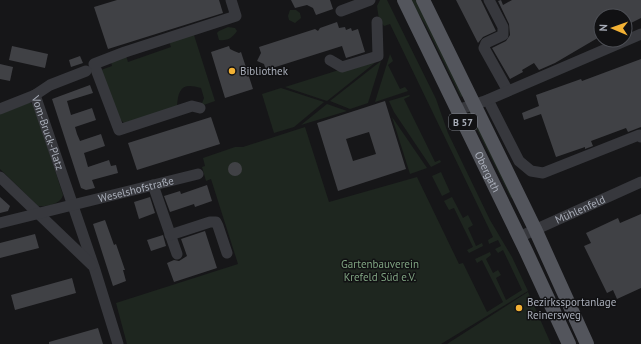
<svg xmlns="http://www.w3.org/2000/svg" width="641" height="344" font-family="'PT Sans',sans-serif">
<rect width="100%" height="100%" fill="#161618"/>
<!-- green -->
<g fill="#1e261f">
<polygon points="380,0 387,0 436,99 448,133 490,220 512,257 528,291 441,344 127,344 116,303 238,264 211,179 206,181 202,167 205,166 203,158 235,147 243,147 305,127 329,202 417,177 459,264 463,263 487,312 503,302 482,260 477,263 475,259 490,252 491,255 486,259 493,273 498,270 501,275 496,278 506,300 522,290 503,250 498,253 495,249 501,246 498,240 489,244 488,240 493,237 390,24 384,26 379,20 377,6"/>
<polygon points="410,0 418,0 464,95 461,97 426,26"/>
<polygon points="290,10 296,10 300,13 301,18 295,23 289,20 288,16"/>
<path d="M228,27L235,28L237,31C232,38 228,41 219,40L217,33L219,31Z"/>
<path d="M193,32L215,101L201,106L204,98L201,88C182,82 178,89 177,107L130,123H124L120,119L101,70L112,66L111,62L126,56L128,62L171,47L169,41Z"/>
<polygon points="390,54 393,61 388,65 400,89 405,87 408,91 375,102"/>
<polygon points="377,58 381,58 327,101 285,87"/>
<polygon points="381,61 368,103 350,109 330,101"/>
<polygon points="281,88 324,102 294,127 274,133 262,94"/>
<polygon points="409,95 410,96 404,99 435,162 440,160 441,162 431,167 394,112 389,101"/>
<path d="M25,103H31L34,106L63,195C61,204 47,207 38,206L0,169V112Z"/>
<polygon points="327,104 347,111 301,125"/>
<polygon points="472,112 514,197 511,198 469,113"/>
<polygon points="392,117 427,168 410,174"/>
<polygon points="441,172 450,192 442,196 432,176"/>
<polygon points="452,197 463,218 468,215 473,225 468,228 476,246 482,243 483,246 469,253 467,250 473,247 454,208 449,210 444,201"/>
<polygon points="528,292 551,344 446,344 447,344"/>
</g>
<!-- building -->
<g fill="#404145" fill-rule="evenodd">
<polygon points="117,0 219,0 223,13 108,49 94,7"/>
<polygon points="291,0 330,0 333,9 316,15 313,8 307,5 295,8"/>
<polygon points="456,0 481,0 496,31 483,37 478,43"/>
<polygon points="501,0 503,5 512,0 641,0 641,18 625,26 625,16 601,16 601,36 555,63 539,70 534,63 522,70 523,72 510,79 492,48 506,41 510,35 509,24 498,1"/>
<polygon points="337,22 339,28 345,27 346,30 351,28 352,31 358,29 365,52 346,58 342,46 266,70 264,64 257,61 261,53 259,47 315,29 318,31 320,28"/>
<polygon points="12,46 48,54 45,68 9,60"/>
<polygon points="229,46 230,49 234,51 239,53 241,52 253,89 225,98 211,52"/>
<polygon points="80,56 83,63 71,67 69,60"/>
<polygon points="641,59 641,127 628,132 626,128 591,141 593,146 585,149 585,147 556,157 541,114 524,120 522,113 539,106 536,95 581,79 582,81"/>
<polygon points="0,64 13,67 10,81 0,79"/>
<polygon points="90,85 93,93 67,101 71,115 92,108 96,120 75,127 77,134 80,141 101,134 105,146 84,153 88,167 109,160 111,166 116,165 118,173 92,180 95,188 86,190 81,188 52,99"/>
<path d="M385,101L406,169L338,191L317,123ZM369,132L376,154L353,161L346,139Z"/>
<polygon points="211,117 220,144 137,170 128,143"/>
<circle cx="235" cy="169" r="7"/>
<polygon points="207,185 212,201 195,207 194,204 170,212 164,196 180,191 181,194"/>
<polygon points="0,197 10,206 8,211 0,213"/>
<polygon points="150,197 155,213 139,219 134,202"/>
<polygon points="641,214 641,288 617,299 613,290 607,293 584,246 591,243 586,233 618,218 620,223"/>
<polygon points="105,220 114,245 116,244 125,270 123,270 126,281 113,286 93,224"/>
<polygon points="205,231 217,268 174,282 167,263 174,260 179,261 187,256 181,239"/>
<polygon points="35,234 39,248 0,258 0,243"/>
<polygon points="163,235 166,246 151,251 147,240"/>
<polygon points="72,278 76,293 15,310 11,295"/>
<polygon points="98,328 103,344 49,344 49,342"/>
</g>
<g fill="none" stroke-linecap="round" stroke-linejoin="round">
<!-- minor -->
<g stroke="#37383d" stroke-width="11">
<polyline points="489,0 503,27 503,35 486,43 484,48 508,91"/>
<polyline points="341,11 370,0"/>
<polyline points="330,60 342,67 378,56 377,22"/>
<path id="s1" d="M35,95L94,267L118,344"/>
<polyline points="488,100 519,161 531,171 543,173 639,135 641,137"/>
<polyline points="200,108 192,106 119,130 94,64 125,52 236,16 231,0"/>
<polyline points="0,109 35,95 50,85 86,71"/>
<polyline points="457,110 485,101 641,34"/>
<polyline points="0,177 92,265"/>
<polyline points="153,185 177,254"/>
<path id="s2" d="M0,223L198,174"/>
<polyline points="170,235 210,222 216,222 218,226 227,253"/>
<path id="s3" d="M519,237L641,182"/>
</g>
<!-- major -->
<g stroke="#53555c" stroke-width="14">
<path id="s4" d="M404,0L526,251L569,344"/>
<polyline points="423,0 535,229 587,344"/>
</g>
</g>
<!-- markers -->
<g fill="#f2b134" stroke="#111113" stroke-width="1.5">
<circle cx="232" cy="71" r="4"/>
<circle cx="519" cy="308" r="4"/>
</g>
<g text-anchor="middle" stroke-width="3" stroke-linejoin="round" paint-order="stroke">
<!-- shield labels -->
<rect fill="#111113" stroke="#7b7e86" stroke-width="1" x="449" y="114" width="28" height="16" rx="3"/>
<g font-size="10" font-weight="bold" fill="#a8adb8">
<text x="463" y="126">B 57</text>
</g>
<!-- poi labels -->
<g font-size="11" fill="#a8adb8" stroke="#111113" text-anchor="start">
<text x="240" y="75">Bibliothek</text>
<text x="527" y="306">Bezirkssportanlage<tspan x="527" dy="13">Reinersweg</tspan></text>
</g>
<!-- street labels -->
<g font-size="11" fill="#a8adb8" stroke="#111113">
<text dy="4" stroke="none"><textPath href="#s1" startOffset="40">Vom-Bruck-Platz</textPath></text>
<text dy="4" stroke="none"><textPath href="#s4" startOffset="191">Obergath</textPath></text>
<text dy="4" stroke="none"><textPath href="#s2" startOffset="140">Weselshofstraße</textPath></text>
<text dy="4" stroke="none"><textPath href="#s3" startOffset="67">Mühlenfeld</textPath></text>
</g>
<!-- park labels -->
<g font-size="11" fill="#7fa381" stroke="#111113">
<text x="380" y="268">Gartenbauverein<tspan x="380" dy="13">Krefeld Süd e.V.</tspan></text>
</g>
</g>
<!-- north arrow -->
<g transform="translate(613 28) rotate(272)"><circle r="19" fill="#111113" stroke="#4d4f55"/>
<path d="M0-3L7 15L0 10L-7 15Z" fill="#f2b134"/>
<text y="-6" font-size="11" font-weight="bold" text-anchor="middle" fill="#a8adb8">N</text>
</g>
</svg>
